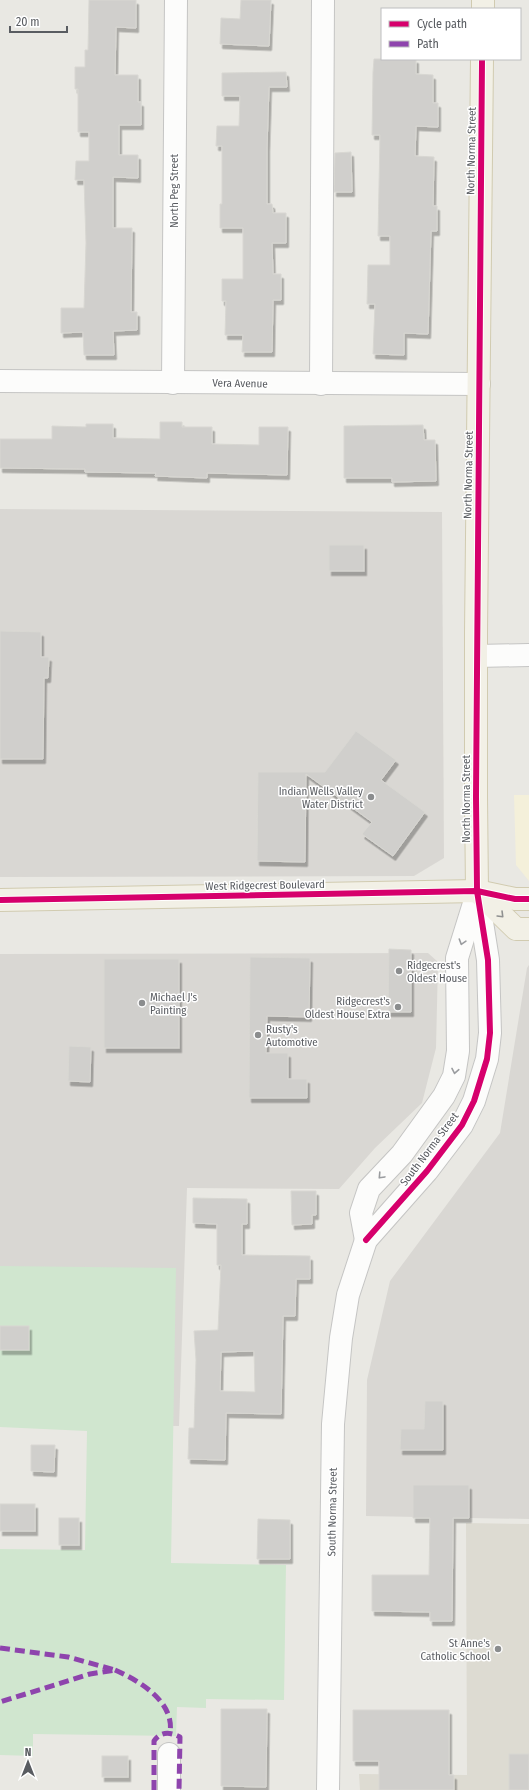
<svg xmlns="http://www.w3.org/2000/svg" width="529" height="1790" font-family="'Fira Sans Condensed',sans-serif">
<defs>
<filter id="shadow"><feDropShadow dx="2.5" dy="4.5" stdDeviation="0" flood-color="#0004"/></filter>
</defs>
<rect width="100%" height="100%" fill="#e9e8e3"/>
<!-- commercial -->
<polygon fill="#f4f0da" points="514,795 529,795 529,881 516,865"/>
<!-- industrial -->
<g fill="#d9d7d3">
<polygon points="0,509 442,512 444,858 414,876 0,877"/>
<polygon points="428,953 438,962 436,1048 422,1103 375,1148 339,1189 187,1188 179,1426 0,1424 0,954"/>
<polygon points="529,965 529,1519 366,1516 367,1380 390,1281 500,1133 527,968"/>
</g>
<!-- education -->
<polygon fill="#dddbd2" points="466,1523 529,1524 529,1790 360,1790 359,1774 467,1775"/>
<!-- green -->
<polygon fill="#d0e6cf" points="0,1266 176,1268 171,1563 286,1565 284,1700 206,1699 206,1708 177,1707 176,1736 33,1734 33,1756 0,1755 0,1549 85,1550 87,1431 0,1427"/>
<!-- building -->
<g fill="#d0cfcc" stroke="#d8d7d2" fill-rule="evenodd" filter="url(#shadow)">
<polygon points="89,0 136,0 136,28 116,27 115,75 138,75 138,102 141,102 141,125 119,125 119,155 138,155 138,178 113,177 113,228 132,228 131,312 137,312 137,330 113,331 114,355 84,355 83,332 61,333 61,308 84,308 86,243 84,180 75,180 76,161 89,161 89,132 78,132 78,89 75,89 75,67 85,67 85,50 88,50"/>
<polygon points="241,0 271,0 269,46 220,44 221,18 240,19"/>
<polygon points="374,59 416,59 416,74 433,75 433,103 438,103 438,127 416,126 415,156 434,157 433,206 437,206 437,231 431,231 428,334 404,333 404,355 373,354 375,304 367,304 368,265 390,265 390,236 378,236 380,135 372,135 373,72"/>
<polygon points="286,72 287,87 269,87 267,147 267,204 272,204 273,213 286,213 286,243 272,243 273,274 281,274 281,300 273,300 272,352 242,352 243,335 225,335 226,301 222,301 222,279 243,279 243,228 220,228 220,204 222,204 222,146 216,146 217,126 239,126 240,96 222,96 222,73"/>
<polygon points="351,152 352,192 334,192 335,153"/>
<polygon points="160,422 182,422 182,427 212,427 212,444 259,445 259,427 288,427 287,475 207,473 207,478 155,476 156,473 85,472 85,469 0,468 0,439 52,439 52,426 86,427 86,424 113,424 113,438 160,439"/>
<polygon points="423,425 424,440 435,440 436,481 392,482 392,478 344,478 344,426"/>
<rect x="329" y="545" width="35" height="26"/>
<polygon points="0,631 41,632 41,657 49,657 48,678 44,678 43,759 0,759"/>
<polygon points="356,731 396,760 381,780 425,812 393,856 362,834 372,822 306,774 305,862 257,861 258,772 325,772"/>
<polygon points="389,949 411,950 411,1012 388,1012"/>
<polygon points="250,957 310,958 309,1017 267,1016 266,1053 288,1053 288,1079 307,1079 307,1098 249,1098"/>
<rect x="104" y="959" width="75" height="89"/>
<polygon points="69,1046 91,1047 90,1082 68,1081"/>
<polygon points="291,1191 316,1191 316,1215 312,1215 312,1224 292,1225"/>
<path d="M193,1198L247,1199V1224H242V1255L310,1256V1279H296L295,1316H283L281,1414L226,1413L225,1460L188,1459L189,1428H194L196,1360L194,1331L218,1330L221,1265H217V1224L193,1223ZM254,1351L255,1392L220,1391L221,1352Z"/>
<rect x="0" y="1326" width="29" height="24"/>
<polygon points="425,1401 443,1401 443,1450 400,1450 401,1429 424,1429"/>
<polygon points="31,1445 55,1445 54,1472 31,1471"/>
<polygon points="413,1485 469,1485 469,1518 453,1518 452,1621 430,1621 430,1612 372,1611 372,1575 429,1575 430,1518 413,1518"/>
<rect x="0" y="1504" width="35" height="27"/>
<rect x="59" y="1518" width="20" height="27"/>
<polygon points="258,1519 290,1520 290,1559 257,1559"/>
<polygon points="221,1709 267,1709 266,1787 221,1786"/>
<polygon points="353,1710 449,1710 449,1775 454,1775 454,1790 379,1790 379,1761 353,1761"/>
<rect x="509" y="1754" width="20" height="36"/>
<rect x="102" y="1756" width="26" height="21"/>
</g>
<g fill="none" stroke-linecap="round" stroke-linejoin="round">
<!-- minor casing -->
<g stroke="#c5c5c4" stroke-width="24">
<g id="minor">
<polyline points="0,381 479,384"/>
<polyline points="173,383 176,0"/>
<polyline points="321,384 323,0"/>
<polyline points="477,656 529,655"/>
<polyline points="366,1240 361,1213 369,1189 402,1154 444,1096 454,1076 458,1051 457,958 476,897"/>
<polyline points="169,1754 169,1790"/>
<polyline points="328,1790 333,1424 341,1338 348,1295 366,1240 427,1171 462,1125 474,1101 487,1059 490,1033 488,960 477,891"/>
</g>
</g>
<!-- major casing -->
<g stroke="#d1cbb0" stroke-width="24">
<g id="major">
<polyline points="483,9 483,0"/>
<polyline points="477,891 476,797 476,633 482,59"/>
<polyline points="477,891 516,929 529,929"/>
<polyline points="0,900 477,891 515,899 529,899"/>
</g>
</g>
<!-- minor -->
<use href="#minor" stroke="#fcfcfb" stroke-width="22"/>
<!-- major -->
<use href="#major" stroke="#f2f0e6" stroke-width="22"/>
<!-- quiet -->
<g stroke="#8e44ad" stroke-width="5" stroke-dasharray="10 5" stroke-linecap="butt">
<polyline points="0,1648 68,1657 115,1670 90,1674 0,1702"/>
<path d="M115,1670C140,1681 175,1702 170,1733"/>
<path d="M154,1790V1741C161,1731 170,1732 180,1737L179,1790"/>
</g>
<!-- cycleway casing -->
<g stroke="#fff" stroke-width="8">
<g id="cycleway">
<polyline points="0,900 477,891 515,899 529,899"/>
<polyline points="366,1240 427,1171 462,1125 474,1101 487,1059 490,1033 488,960 477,891 476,797 482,59"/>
</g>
</g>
<!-- cycleway -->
<use href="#cycleway" stroke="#d6006c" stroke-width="6"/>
</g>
<!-- one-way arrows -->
<defs><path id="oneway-chevron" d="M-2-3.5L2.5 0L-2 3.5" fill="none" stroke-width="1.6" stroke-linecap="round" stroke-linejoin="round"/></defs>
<use stroke="#8f9090" href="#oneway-chevron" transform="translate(501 915) rotate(45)"/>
<g stroke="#9a9c9f">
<use href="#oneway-chevron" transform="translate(462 942) rotate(107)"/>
<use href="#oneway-chevron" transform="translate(455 1071) rotate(101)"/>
<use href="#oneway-chevron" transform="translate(381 1176) rotate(133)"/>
</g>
<!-- markers -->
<g fill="#8b8d8e" stroke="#fff" stroke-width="1.5">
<circle cx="371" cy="797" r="4"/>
<circle cx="399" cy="971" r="4"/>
<circle cx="142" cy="1003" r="4"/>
<circle cx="398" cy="1007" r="4"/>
<circle cx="258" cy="1035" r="4"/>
<circle cx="498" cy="1649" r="4"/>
</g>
<g text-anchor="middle" stroke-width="3" stroke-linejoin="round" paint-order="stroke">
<!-- street labels -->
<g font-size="11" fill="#595c61" stroke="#fff">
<text transform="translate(471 151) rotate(-89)" y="4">North Norma Street</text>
<text transform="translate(174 191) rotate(-90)" y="4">North Peg Street</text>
<text transform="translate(240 383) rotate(1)" y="4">Vera Avenue</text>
<text transform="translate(468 475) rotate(-89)" y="4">North Norma Street</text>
<text transform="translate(466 799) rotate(-90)" y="4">North Norma Street</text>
<text transform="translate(265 885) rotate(-1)" y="4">West Ridgecrest Boulevard</text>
<text transform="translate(429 1149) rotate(-53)" y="4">South Norma Street</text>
<text transform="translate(332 1512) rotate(-89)" y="4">South Norma Street</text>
</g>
<!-- poi labels -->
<g font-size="11" fill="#595c61" stroke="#fff" text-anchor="end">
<text x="363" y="795">Indian Wells Valley<tspan x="363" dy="13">Water District</tspan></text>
<text x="407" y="969" text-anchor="start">Ridgecrest's<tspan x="407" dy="13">Oldest House</tspan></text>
<text x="150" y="1001" text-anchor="start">Michael J's<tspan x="150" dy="13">Painting</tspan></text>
<text x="390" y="1005">Ridgecrest's<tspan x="390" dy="13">Oldest House Extra</tspan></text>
<text x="266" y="1033" text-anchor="start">Rusty's<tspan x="266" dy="13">Automotive</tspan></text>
<text x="490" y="1647">St Anne's<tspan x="490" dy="13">Catholic School</tspan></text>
</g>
</g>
<!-- legend -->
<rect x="381" y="8" width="140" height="52" fill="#ffffff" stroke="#bdbec0"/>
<rect x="389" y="21" width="20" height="6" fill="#d6006c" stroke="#bdbec0"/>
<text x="417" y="28" font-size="12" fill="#595c61">Cycle path</text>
<rect x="389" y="41" width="20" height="6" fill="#8e44ad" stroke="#bdbec0"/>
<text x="417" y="48" font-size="12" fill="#595c61">Path</text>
<!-- north arrow -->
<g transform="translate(28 1762)" stroke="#ffffff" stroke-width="3" paint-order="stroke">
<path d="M0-3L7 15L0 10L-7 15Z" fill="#595c61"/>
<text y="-6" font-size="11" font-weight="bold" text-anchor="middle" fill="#595c61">N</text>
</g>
<!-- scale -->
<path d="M10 26v6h57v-6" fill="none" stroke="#595c61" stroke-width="2"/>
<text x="16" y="26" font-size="12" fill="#595c61" stroke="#ffffff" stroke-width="3" paint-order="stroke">20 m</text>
</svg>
